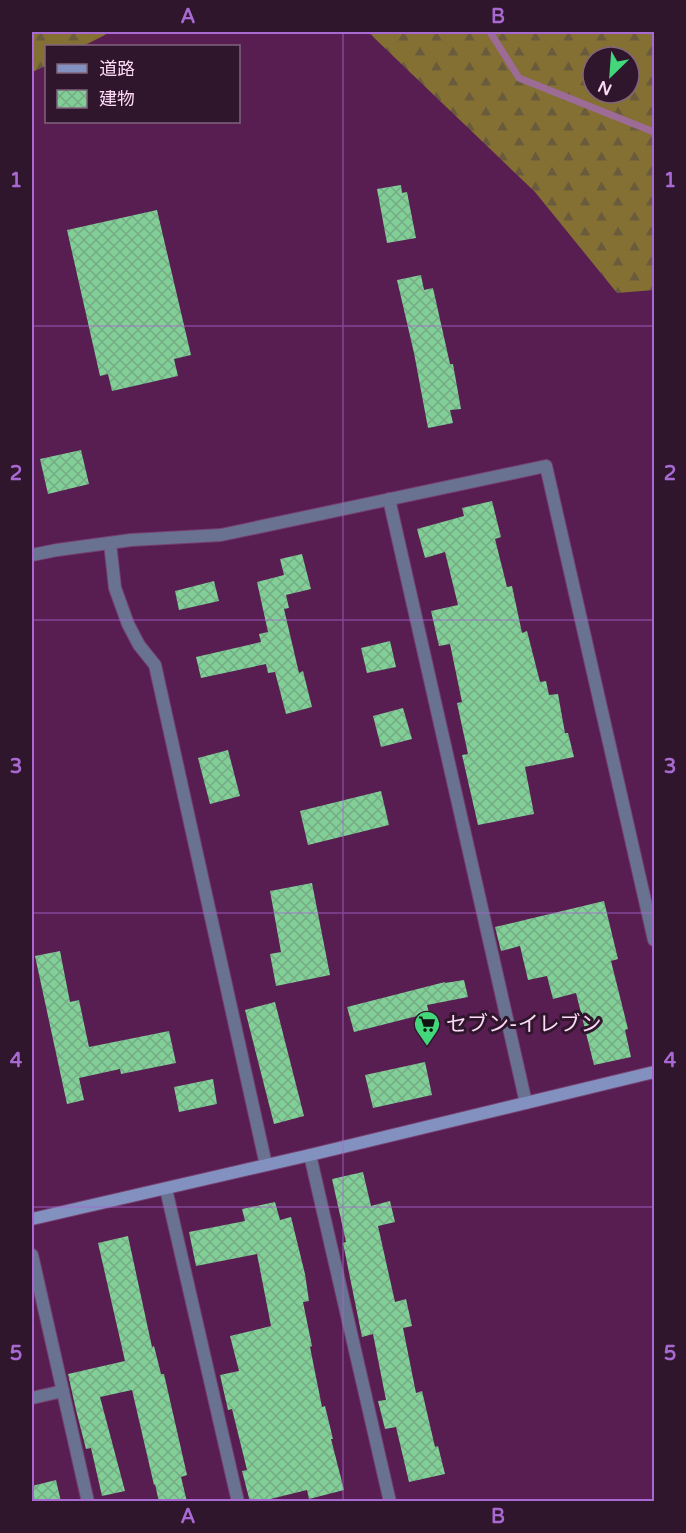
<svg xmlns="http://www.w3.org/2000/svg" width="686" height="1533" font-family="'Varela Round','Noto Sans JP',sans-serif">
<defs>
<pattern id="forest-firs" width="22" height="20" patternUnits="userSpaceOnUse" patternTransform="scale(1.5)"><rect width="22" height="20" fill="#837032"/><path d="M5 1l3.5 6h-7zM16 11l3.5 6h-7z" fill="#6a5b3d"/></pattern>
<pattern id="building-cross-hatch" width="8" height="8" patternUnits="userSpaceOnUse" patternTransform="scale(1.5)"><rect width="8" height="8" fill="#81ce97"/><path d="M0 0l8 8M0 8l8-8" fill="none" stroke="#74ab84"/></pattern>
</defs>
<rect width="100%" height="100%" fill="#581e52"/>
<!-- forest -->
<g fill="url(#forest-firs)" fill-rule="evenodd">
<polygon points="32,32 111,32 83,46 46,46 46,66 32,72"/>
<path d="M368,32H654V290L617,293L535,192ZM593,57H629V93H593Z"/>
</g>
<g fill="none" stroke-linecap="round" stroke-linejoin="round">
<!-- stream -->
<polyline stroke="#9d6c96" stroke-width="7" points="490,32 519,78 654,132"/>
</g>
<!-- building -->
<g fill="url(#building-cross-hatch)">
<polygon points="401,185 402,193 407,192 416,238 387,243 377,189"/>
<polygon points="157,210 191,355 174,359 178,376 112,391 108,374 100,376 67,230"/>
<polygon points="421,275 424,290 433,288 450,364 453,364 461,409 450,410 453,423 428,428 414,353 397,280"/>
<polygon points="81,450 89,484 48,494 40,459"/>
<polygon points="492,501 501,537 495,539 507,587 512,586 522,633 527,631 540,682 546,681 549,695 558,694 565,733 568,733 574,757 525,767 534,814 478,825 462,755 468,754 457,703 462,702 450,644 439,646 431,611 458,605 445,552 425,558 417,529 464,516 462,508"/>
<polygon points="302,554 311,589 286,595 289,608 284,609 299,673 303,671 312,707 286,714 275,672 268,673 266,664 201,678 196,657 261,642 259,634 268,632 257,582 284,575 280,559"/>
<polygon points="214,581 219,601 179,610 175,591"/>
<polygon points="390,641 396,667 367,673 361,648"/>
<polygon points="403,708 412,739 381,747 373,716"/>
<polygon points="228,750 240,796 210,804 198,758"/>
<polygon points="381,791 389,825 308,845 300,811"/>
<polygon points="312,883 330,975 276,986 270,954 281,952 270,891"/>
<polygon points="604,901 618,959 611,961 628,1029 625,1030 631,1057 594,1065 576,993 553,999 547,976 528,980 520,946 501,951 495,927"/>
<polygon points="60,951 70,1002 79,1000 89,1047 169,1031 176,1063 121,1074 120,1069 79,1078 84,1100 67,1104 35,956"/>
<polygon points="464,980 468,997 427,1005 429,1013 354,1032 347,1007 445,982 445,983"/>
<polygon points="275,1002 304,1116 274,1124 245,1010"/>
<polygon points="425,1062 432,1095 373,1108 365,1075"/>
<polygon points="213,1079 217,1104 179,1112 174,1087"/>
<polygon points="363,1172 371,1206 390,1201 395,1222 378,1226 395,1302 406,1299 412,1326 403,1328 416,1393 422,1391 435,1447 438,1446 445,1474 409,1482 396,1427 385,1429 378,1401 386,1400 373,1334 362,1337 343,1243 346,1242 332,1179"/>
<polygon points="275,1202 280,1220 291,1217 305,1274 309,1301 303,1302 312,1346 310,1347 322,1407 325,1406 333,1439 331,1439 344,1490 309,1499 307,1490 258,1502 250,1502 242,1471 247,1470 232,1409 228,1410 220,1375 239,1371 230,1336 271,1326 257,1254 196,1266 189,1232 245,1221 242,1209"/>
<polygon points="128,1236 152,1347 154,1346 161,1374 164,1374 187,1475 181,1477 187,1502 159,1502 155,1484 154,1485 132,1390 100,1397 125,1491 102,1496 91,1448 86,1449 76,1410 68,1374 125,1361 98,1243"/>
<polygon points="56,1480 61,1502 32,1502 32,1486"/>
</g>
<g fill="none" stroke-linecap="round" stroke-linejoin="round">
<!-- street casing -->
<g stroke="#764070" stroke-width="14">
<g id="street">
<polyline points="389,499 526,1103"/>
<polyline points="110,543 115,588 128,624 139,645 155,665 266,1165"/>
<polyline points="32,555 57,550 131,540 221,535 546,466 654,940"/>
<polyline points="310,1155 390,1502"/>
<polyline points="166,1189 238,1502"/>
<polyline points="32,1255 88,1502"/>
<polyline points="32,1398 63,1391"/>
</g>
</g>
<!-- secondary casing -->
<g stroke="#764070" stroke-width="14">
<polyline id="secondary" points="32,1219 310,1155 654,1072"/>
</g>
<!-- street -->
<use href="#street" stroke="#697291" stroke-width="12"/>
<!-- secondary -->
<use href="#secondary" stroke="#8391c1" stroke-width="12"/>
</g>
<!-- grid -->
<path fill="none" stroke="#a869d2" stroke-width="1.5" stroke-opacity="0.55" d="M343,32V1502M32,326H654M32,620H654M32,913H654M32,1207H654"/>
<!-- icons -->
<defs>
<g id="supermarket-pin" transform="scale(1.35)"><path d="M0 17L-7.5 6A9.5 9.5 0 1 1 7.5 6Z" fill="#42d77b" stroke="#2f162c"/><path d="M-6-5.5h2.5l.6 2H6L4.5 2H-2.5L-4.4-4H-6ZM-1.5 3.2a1.3 1.3 0 1 0 .1 0ZM3 3.2a1.3 1.3 0 1 0 .1 0Z" fill="#111"/></g>
</defs>
<g fill-rule="evenodd">
<use href="#supermarket-pin" x="427" y="1024"/>
</g>
<g text-anchor="middle" stroke-width="6" stroke-linejoin="round" paint-order="stroke">
<!-- poi labels -->
<g font-size="21" fill="#fcd9f6" stroke="#2f162c" text-anchor="start">
<text x="446" y="1031">セブン-イレブン</text>
</g>
</g>
<!-- border -->
<rect width="686" height="1533" fill="none" stroke="#2f162c" stroke-width="66"/>
<!-- legend -->
<rect x="45" y="45" width="195" height="78" fill="#2f162c" stroke="#81647d" stroke-width="1.5"/>
<rect x="57" y="64" width="30" height="9" fill="#8391c1" stroke="#81647d" stroke-width="1.5"/>
<text x="99" y="75" font-size="18" fill="#fcd9f6">道路</text>
<rect x="57" y="90" width="30" height="18" fill="url(#building-cross-hatch)" stroke="#81647d" stroke-width="1.5"/>
<text x="99" y="105" font-size="18" fill="#fcd9f6">建物</text>
<!-- north arrow -->
<g transform="translate(611 75) rotate(205)"><circle r="28" fill="#2f162c" stroke="#81647d" stroke-width="1.5"/>
<path d="M0-4.5L10 22L0 15L-10 22Z" fill="#42d77b"/>
<text y="-9" font-size="16" font-weight="bold" text-anchor="middle" fill="#fcd9f6">N</text>
</g>
<rect x="33" y="33" width="620" height="1467" fill="none" stroke="#a869d2" stroke-width="2"/>
<g font-size="20" text-anchor="middle" font-weight="bold" fill="#a869d2">
<text x="188" y="23">A</text>
<text x="498" y="23">B</text>
<text x="16" y="187">1</text>
<text x="670" y="187">1</text>
<text x="16" y="480">2</text>
<text x="670" y="480">2</text>
<text x="16" y="773">3</text>
<text x="670" y="773">3</text>
<text x="16" y="1067">4</text>
<text x="670" y="1067">4</text>
<text x="16" y="1360">5</text>
<text x="670" y="1360">5</text>
<text x="188" y="1523">A</text>
<text x="498" y="1523">B</text>
</g>
</svg>
